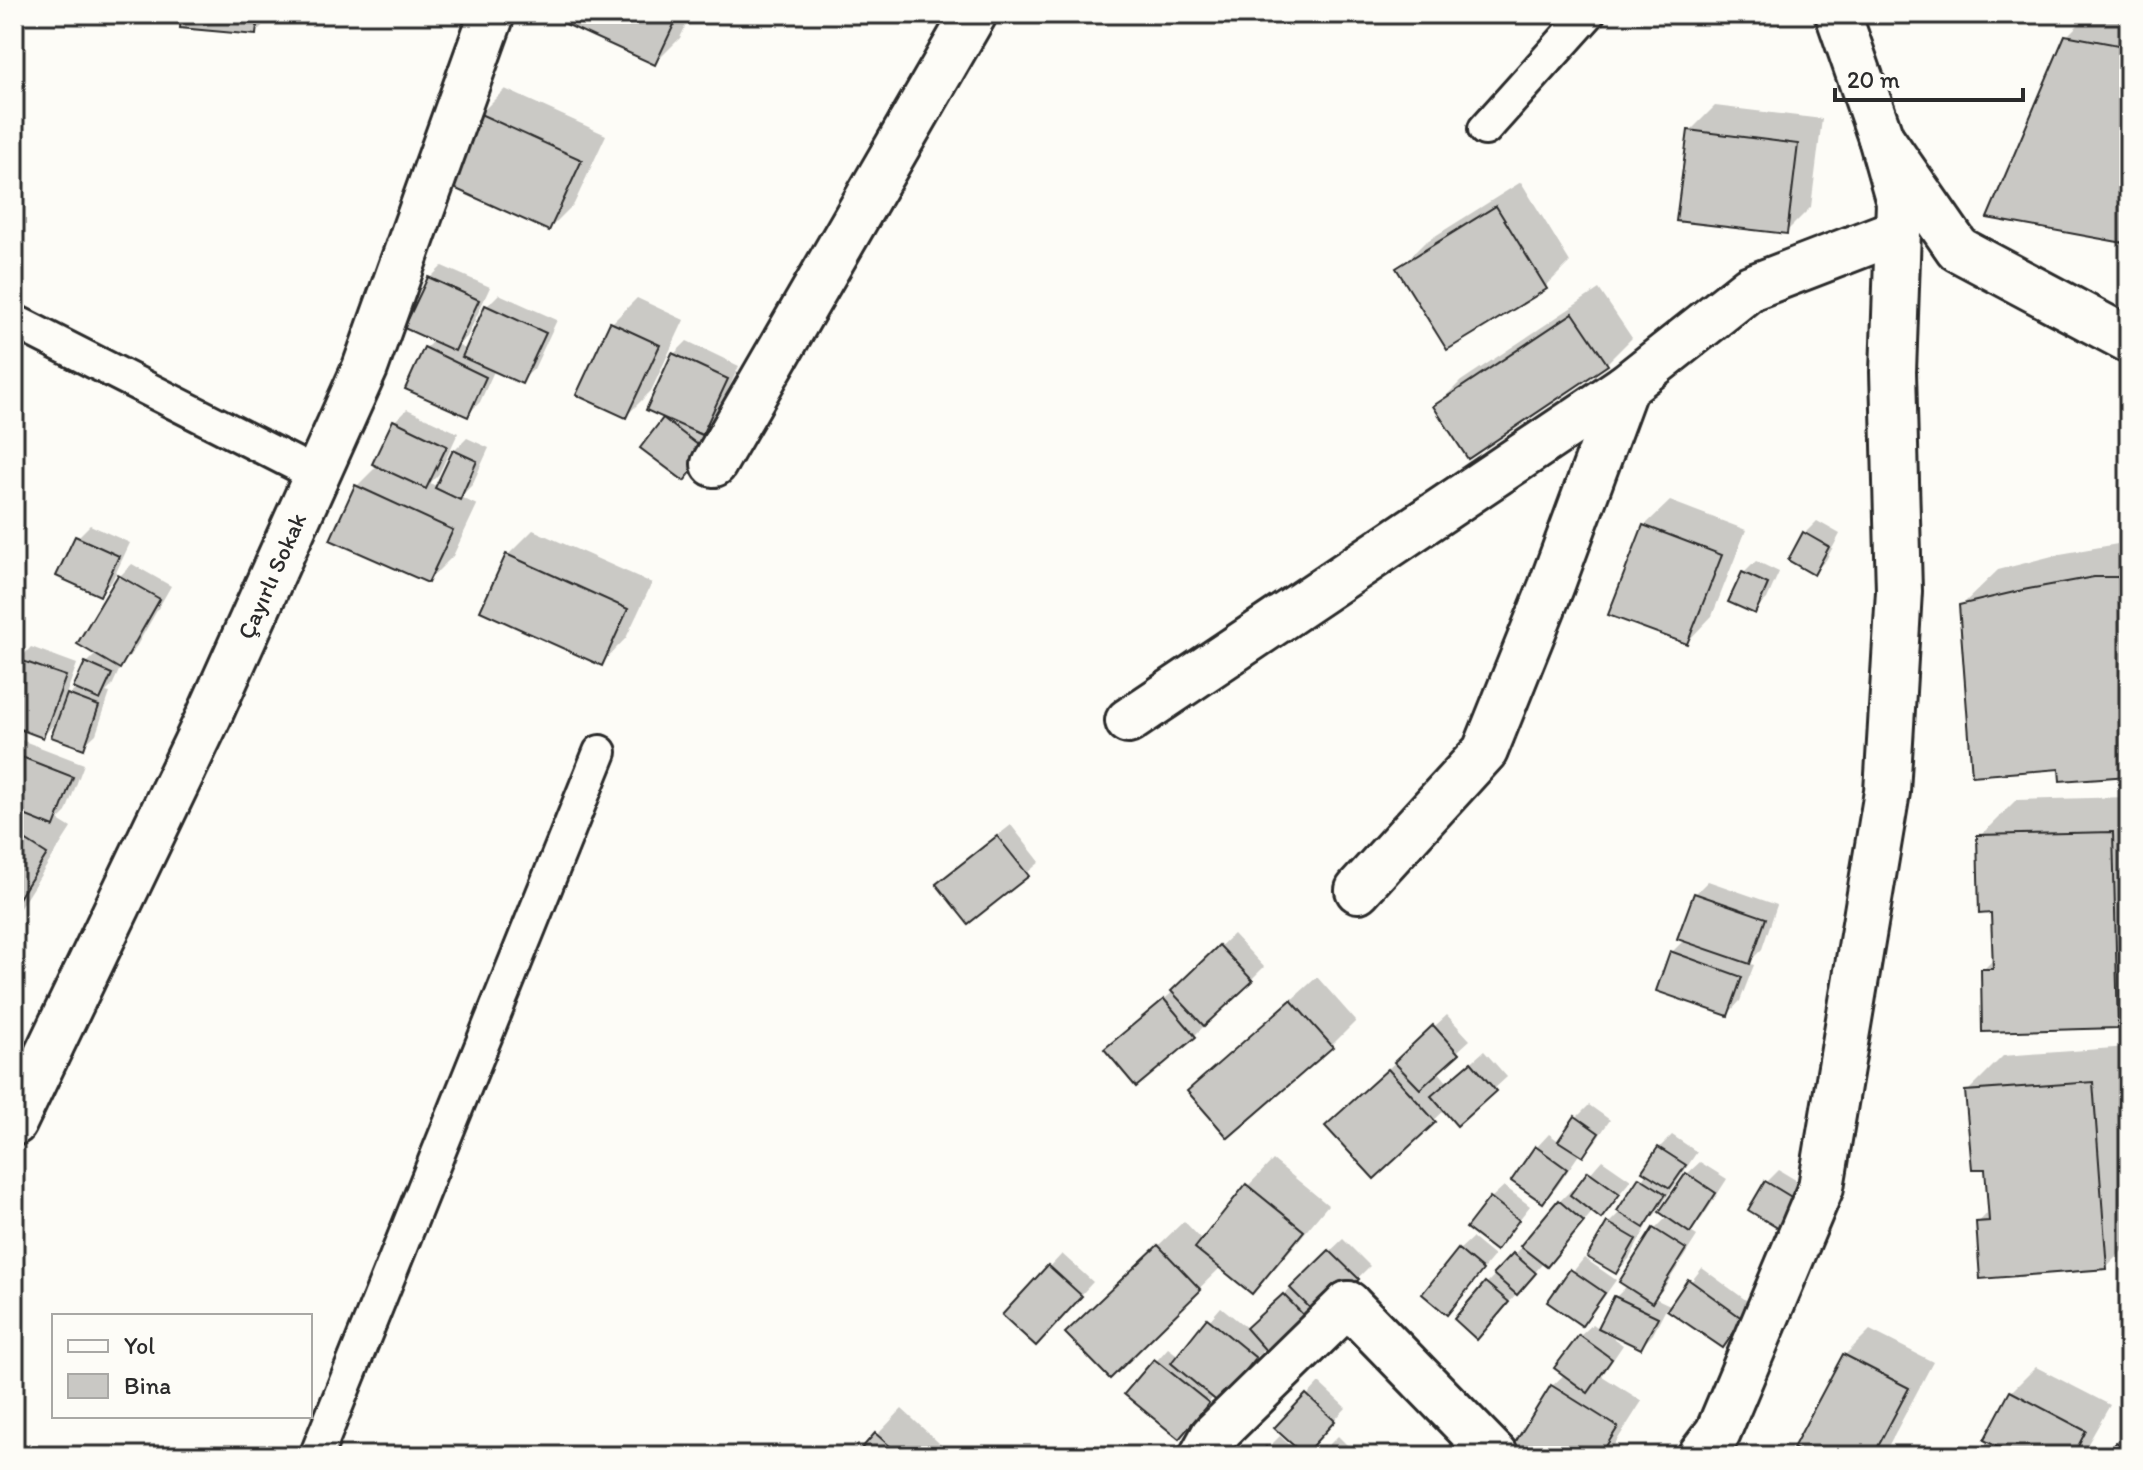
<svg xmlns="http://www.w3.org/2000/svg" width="2143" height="1470" font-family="Itim,sans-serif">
<rect width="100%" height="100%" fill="#fdfcf7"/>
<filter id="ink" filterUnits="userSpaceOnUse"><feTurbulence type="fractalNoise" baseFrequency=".0125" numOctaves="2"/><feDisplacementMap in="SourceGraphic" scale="16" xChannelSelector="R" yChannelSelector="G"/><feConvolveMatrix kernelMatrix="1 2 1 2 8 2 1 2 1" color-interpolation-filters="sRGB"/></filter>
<g filter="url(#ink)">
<!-- shadow -->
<g fill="#0003">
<polygon points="183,14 274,14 255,33"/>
<polygon points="549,14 691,14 680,38 655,63"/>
<polygon points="2089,14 2129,14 2129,242 2067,36"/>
<polygon points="505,89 606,135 574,204 549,229 480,114"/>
<polygon points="1715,106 1822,119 1811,207 1786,232 1690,131"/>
<polygon points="1521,182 1570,262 1545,287 1399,268 1424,243"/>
<polygon points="442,266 490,287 467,337 458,345 467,350 486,307 499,294 557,320 534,369 521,381 495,369 480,402 467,415 426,348 434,340 430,278"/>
<polygon points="1599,289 1632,338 1607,363 1436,406 1461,381"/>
<polygon points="637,298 684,320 651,391 626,416 612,323"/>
<polygon points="687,341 739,366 714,420 705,429 718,438 684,478 643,447 667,417 649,409 674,354"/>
<polygon points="407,409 458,433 439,474 430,483 438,487 454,451 467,438 489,448 472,485 460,497 477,505 453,556 428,581 357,486 378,465 394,422"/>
<polygon points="1670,501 1746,530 1712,616 1687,642 1644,526"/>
<polygon points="1817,521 1840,534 1826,560 1813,573 1805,533"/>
<polygon points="90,525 130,543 112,581 100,594 77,538"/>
<polygon points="533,530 652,583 626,638 601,664 508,555"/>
<polygon points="2129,542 2129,774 2061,767 1961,606 1998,570 2060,554"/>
<polygon points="1756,561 1779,572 1767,599 1754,611 1744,573"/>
<polygon points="132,564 171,586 132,654 122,664 112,686 106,692 110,693 96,734 83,746 60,718 43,736 14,725 14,672 19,660 31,647 77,664 64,700 77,688 87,663 97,653 120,576"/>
<polygon points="16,738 84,764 66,812 58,820 71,828 14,917 14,740"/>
<polygon points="2129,797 2129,1014 2117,1026 1983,970 1995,958 1993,910 1980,836 2016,800"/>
<polygon points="1011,825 1040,862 969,921 951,872"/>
<polygon points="1708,881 1777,905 1762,949 1748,963 1754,965 1740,1001 1728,1014 1672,952 1685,939 1695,894"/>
<polygon points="1233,934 1264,967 1195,1035 1136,1084 1119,1037 1174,991"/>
<polygon points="1317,977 1356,1021 1331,1046 1190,1091"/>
<polygon points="1447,1015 1470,1040 1437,1070 1448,1083 1484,1051 1507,1077 1457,1123 1445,1110 1374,1176 1353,1101"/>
<polygon points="2128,1047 2129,1244 2106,1267 1978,1223 1990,1210 1987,1167 1967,1092 2003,1056"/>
<polygon points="1589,1105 1610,1120 1595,1142 1582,1155 1580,1153 1556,1188 1543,1201 1514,1181 1537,1147 1549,1134 1560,1142 1576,1118"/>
<polygon points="1672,1135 1697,1152 1656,1213 1645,1224 1647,1226 1629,1259 1616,1272 1590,1257 1609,1223 1621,1211 1647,1172 1659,1148"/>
<polygon points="1273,1160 1328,1205 1277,1266 1252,1291 1221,1267 1110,1376 1093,1308 1184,1221 1203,1241 1248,1186"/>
<polygon points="1602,1160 1631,1180 1601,1216 1593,1211 1559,1252 1544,1262 1489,1325 1486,1284 1522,1247 1560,1201 1572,1189 1575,1191"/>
<polygon points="1700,1162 1727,1179 1702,1218 1689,1231 1697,1236 1664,1288 1655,1298 1672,1306 1702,1268 1754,1306 1735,1333 1722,1346 1667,1307 1653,1334 1641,1347 1605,1330 1604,1332 1623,1345 1602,1376 1642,1401 1607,1456 1534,1456 1552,1386 1565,1374 1580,1336 1593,1324 1600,1329 1616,1297 1627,1286 1655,1229 1668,1216 1687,1174"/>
<polygon points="1779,1170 1809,1188 1781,1228 1767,1182"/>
<polygon points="1504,1186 1530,1206 1496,1249 1491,1198"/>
<polygon points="1472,1238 1494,1256 1447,1312 1459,1250"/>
<polygon points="1343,1239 1370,1266 1324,1311 1265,1347 1232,1388 1214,1396 1191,1424 1127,1394 1168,1348 1179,1356 1221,1307 1248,1329"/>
<polygon points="1062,1254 1093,1282 1048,1331 1005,1315"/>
<polygon points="1584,1258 1616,1280 1594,1311 1582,1324 1549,1302"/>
<polygon points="1870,1330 1933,1362 1884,1454 1814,1456 1796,1447 1845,1355"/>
<polygon points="2036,1367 2110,1405 2081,1456 2018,1456 2011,1392"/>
<polygon points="1319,1383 1346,1408 1316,1440 1307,1396"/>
<polygon points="902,1409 951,1454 949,1456 857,1456"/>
<polygon points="1477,1423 1518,1456 1445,1456"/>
<polygon points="2129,1433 2129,1456 2112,1456 2118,1444"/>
<polygon points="1280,1436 1301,1456 1260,1456"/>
<polygon points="1338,1436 1356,1454 1354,1456 1318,1456"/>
<polygon points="1038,1449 1051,1456 1031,1456"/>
</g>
<!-- building -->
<g fill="#c9c8c4" stroke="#2b2b2b" stroke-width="2">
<polygon points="181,14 258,14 256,35 180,28"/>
<polygon points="544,14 679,14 655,65"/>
<polygon points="2065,35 2129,47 2129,244 1987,218"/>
<polygon points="478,113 582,160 549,231 445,184"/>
<polygon points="1688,130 1798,144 1787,234 1676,221"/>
<polygon points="1496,206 1547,289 1447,350 1396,268"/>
<polygon points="428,277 479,300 455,351 404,328"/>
<polygon points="485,305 546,333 522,384 462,357"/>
<polygon points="1573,313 1608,365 1468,459 1433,406"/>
<polygon points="610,322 660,345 626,418 576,395"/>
<polygon points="424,347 486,377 468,417 405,389"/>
<polygon points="672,353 728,379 702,435 646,410"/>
<polygon points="663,418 707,452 684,481 640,448"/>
<polygon points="393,420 447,446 426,489 372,464"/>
<polygon points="453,450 477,461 460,500 435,488"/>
<polygon points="355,485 453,530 428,583 330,540"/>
<polygon points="1643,525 1722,555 1687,644 1608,615"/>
<polygon points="1803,532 1829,547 1814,575 1788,560"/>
<polygon points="75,536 119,556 100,596 56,576"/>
<polygon points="506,554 628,609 602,666 480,611"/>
<polygon points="1742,572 1768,584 1755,614 1728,602"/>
<polygon points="118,575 160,599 120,669 77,644"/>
<polygon points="2094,577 2129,577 2129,776 2060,781 2059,769 1972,776 1959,605 2023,590"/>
<polygon points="17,659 66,676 43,738 14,727 14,666"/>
<polygon points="85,662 112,674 100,700 73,688"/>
<polygon points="67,694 99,706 84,749 51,737"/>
<polygon points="14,754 73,777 54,827 14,811"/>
<polygon points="2113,832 2118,1028 1982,1032 1981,969 1993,969 1991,913 1979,914 1977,835"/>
<polygon points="14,833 47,854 14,906"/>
<polygon points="997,836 1029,876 968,924 936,884"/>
<polygon points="1694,893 1766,918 1750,964 1677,939"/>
<polygon points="1219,945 1253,981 1204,1026 1171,991"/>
<polygon points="1670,951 1742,977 1728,1016 1656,991"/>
<polygon points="1164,999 1196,1037 1136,1087 1104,1049"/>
<polygon points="1291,1000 1333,1047 1228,1138 1187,1091"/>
<polygon points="1433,1025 1459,1054 1420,1089 1394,1062"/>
<polygon points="1471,1062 1496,1091 1457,1126 1431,1096"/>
<polygon points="1388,1069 1436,1122 1374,1179 1325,1126"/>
<polygon points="2093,1082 2107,1269 1980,1279 1976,1222 1989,1221 1985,1169 1972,1169 1965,1091"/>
<polygon points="1575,1116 1599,1133 1583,1157 1558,1141"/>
<polygon points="1535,1146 1567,1169 1543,1203 1511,1181"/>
<polygon points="1658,1147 1686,1165 1670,1188 1642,1171"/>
<polygon points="1588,1171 1620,1194 1601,1219 1570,1195"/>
<polygon points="1686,1173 1716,1193 1690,1233 1659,1212"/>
<polygon points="1639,1177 1666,1194 1644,1228 1617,1211"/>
<polygon points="1765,1181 1798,1201 1781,1230 1748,1210"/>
<polygon points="1246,1184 1304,1231 1252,1294 1195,1248"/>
<polygon points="1490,1197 1519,1220 1496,1251 1466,1228"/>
<polygon points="1558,1200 1584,1222 1547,1267 1520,1246"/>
<polygon points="1607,1222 1636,1239 1616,1274 1587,1257"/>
<polygon points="1653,1228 1686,1249 1652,1303 1619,1282"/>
<polygon points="1158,1245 1201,1290 1110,1379 1065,1333"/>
<polygon points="1458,1249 1483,1270 1447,1315 1422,1294"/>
<polygon points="1329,1250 1359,1279 1320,1318 1290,1288"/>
<polygon points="1513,1253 1536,1273 1517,1295 1493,1274"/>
<polygon points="1048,1265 1082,1296 1036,1346 1002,1315"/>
<polygon points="1570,1269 1605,1293 1582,1326 1547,1302"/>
<polygon points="1688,1279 1743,1319 1723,1348 1667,1310"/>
<polygon points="1485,1282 1509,1302 1477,1340 1454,1319"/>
<polygon points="1283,1294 1313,1325 1275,1361 1246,1328"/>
<polygon points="1614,1296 1658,1317 1641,1349 1598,1328"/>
<polygon points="2129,1314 2129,1329 2121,1326"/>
<polygon points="1207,1318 1256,1358 1219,1403 1171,1363"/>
<polygon points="1579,1335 1612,1359 1588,1393 1554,1368"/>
<polygon points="1843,1354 1909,1388 1873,1456 1809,1456 1793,1448"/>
<polygon points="1154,1359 1209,1403 1179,1439 1124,1394"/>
<polygon points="1551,1385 1618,1427 1600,1456 1530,1456 1513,1446"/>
<polygon points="2010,1391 2086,1431 2073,1456 2014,1456 1984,1440"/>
<polygon points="1306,1394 1335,1421 1304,1455 1274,1428"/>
<polygon points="875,1433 901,1456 855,1456"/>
<polygon points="2116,1442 2129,1449 2129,1456 2109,1456"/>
<polygon points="1266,1447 1276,1456 1257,1456"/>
<polygon points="1324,1447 1334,1456 1315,1456"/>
<polygon points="1450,1447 1462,1456 1443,1456"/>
</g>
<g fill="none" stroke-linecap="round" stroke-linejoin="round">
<!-- lane casing -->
<g stroke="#2b2b2b" stroke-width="38">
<g id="lane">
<polyline points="1485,129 1588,14"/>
<polyline points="14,321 317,475"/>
<polyline points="316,1456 600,752"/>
</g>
</g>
<!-- street casing -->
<g stroke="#2b2b2b" stroke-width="50">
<g id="street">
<polyline points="1838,14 1881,138 1958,249 2129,340"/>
<polyline points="714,464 974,14"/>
<polyline points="1128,721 1625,387"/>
<polyline points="1358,890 1485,751 1551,587 1625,387 1750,288 1898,231"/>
<polyline points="1348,1304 1496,1456"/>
<polyline points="1700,1456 1718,1432 1821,1187 1887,792 1899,591 1893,372 1899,202 1881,138"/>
</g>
</g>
<!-- secondary casing -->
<g stroke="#2b2b2b" stroke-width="50">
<g id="secondary">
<polyline points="14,1123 209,716 365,368 492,14"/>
<polyline points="1202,1456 1213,1436 1348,1304"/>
</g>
</g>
<!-- lane -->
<use href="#lane" stroke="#fdfcf7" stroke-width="32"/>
<!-- street -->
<use href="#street" stroke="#fdfcf7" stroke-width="44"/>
<!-- secondary -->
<use href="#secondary" stroke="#fdfcf7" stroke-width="44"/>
</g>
</g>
<g text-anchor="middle" stroke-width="8" stroke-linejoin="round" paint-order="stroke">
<!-- street labels -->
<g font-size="24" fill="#2b2b2b" stroke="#fdfcf7">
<text transform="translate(272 576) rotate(-66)" y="8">Çayırlı Sokak</text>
</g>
</g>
<!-- margin -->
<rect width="2143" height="1470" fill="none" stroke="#fdfcf7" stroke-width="48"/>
<rect x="24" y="24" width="2095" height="1422" fill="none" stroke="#2b2b2b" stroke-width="3" filter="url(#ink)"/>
<!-- legend -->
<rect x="52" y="1314" width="260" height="104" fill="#fdfcf7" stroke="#a9a8a5" stroke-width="2"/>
<rect x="68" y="1340" width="40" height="12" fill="#fdfcf7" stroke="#a9a8a5" stroke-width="2"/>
<text x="124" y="1354" font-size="24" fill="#2b2b2b">Yol</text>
<rect x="68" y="1374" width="40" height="24" fill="#c9c8c4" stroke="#a9a8a5" stroke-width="2"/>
<text x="124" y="1394" font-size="24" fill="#2b2b2b">Bina</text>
<!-- scale -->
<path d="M1835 88v12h188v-12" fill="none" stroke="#2b2b2b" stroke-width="4"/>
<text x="1847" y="88" font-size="24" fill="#2b2b2b" stroke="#fdfcf7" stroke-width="6" paint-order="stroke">20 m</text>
</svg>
